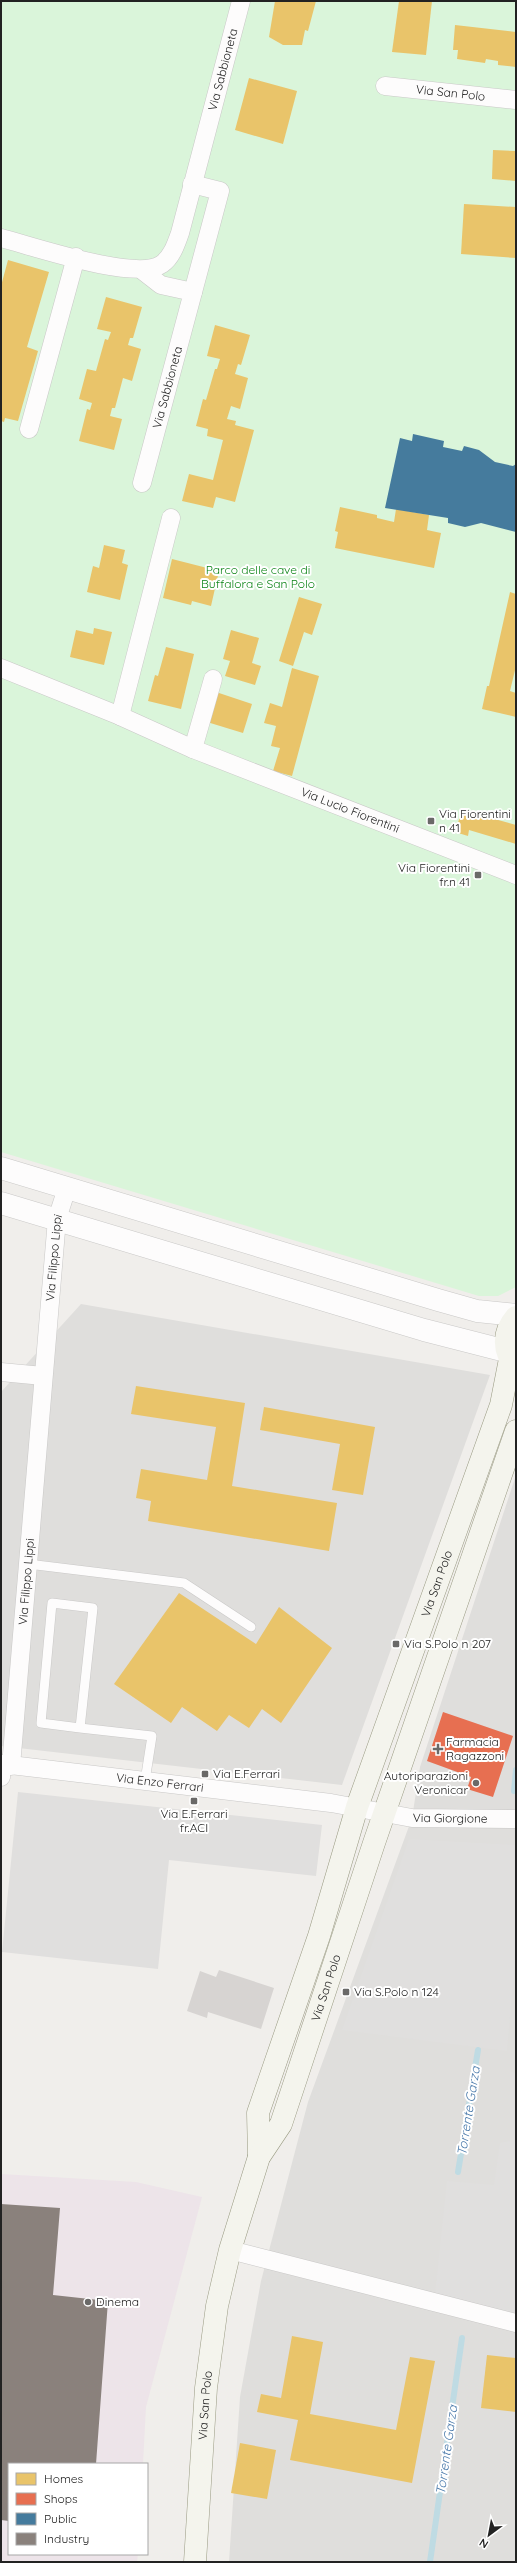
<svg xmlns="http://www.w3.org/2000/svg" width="517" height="2563" font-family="Quicksand,sans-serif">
<rect width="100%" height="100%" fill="#f0eeeb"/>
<!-- residential -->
<g fill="#dfdedc">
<polygon points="81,1304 490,1375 342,1785 1,1746 1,1392"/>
<polygon points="516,1475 516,2562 229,2562 240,2397 261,2281 308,2102 412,1818 420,1767"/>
</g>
<!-- industrial -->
<polygon fill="#ede4e9" points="1,2174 136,2182 202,2197 146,2407 143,2464 9,2464 9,2554 138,2554 137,2562 1,2562"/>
<!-- park -->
<polygon fill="#daf5da" points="1,1 516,1 516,1287 498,1296 479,1296 1,1152"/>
<!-- parking -->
<g fill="#e0dfde">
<polygon points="18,1792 322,1825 316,1876 169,1860 158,1969 2,1952"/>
<polygon points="409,1839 516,1845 516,1950 507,2051 342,2030"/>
<polygon points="510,2071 516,2074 516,2315 435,2294 447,2181 494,2185 500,2143 510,2141"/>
</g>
<!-- homes -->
<g fill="#e9c46a">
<polygon points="275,1 316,1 308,31 305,30 302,45 283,45 269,37"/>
<polygon points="399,1 432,1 426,55 392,52"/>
<polygon points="455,25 516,32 516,67 498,65 498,61 486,59 485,63 457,59 458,50 453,50"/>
<polygon points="249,78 297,91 283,144 235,130"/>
<polygon points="493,150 516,151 516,181 492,179"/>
<polygon points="464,204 516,207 516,258 461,254"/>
<polygon points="8,260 49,272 27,347 38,351 18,421 5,418 4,422 1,421 1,286"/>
<polygon points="106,297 142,307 133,338 130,338 128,345 141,349 132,381 123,378 115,408 112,408 110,416 122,419 114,450 79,441 87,409 90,410 92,403 79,399 87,369 96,371 105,339 108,340 111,332 97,329"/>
<polygon points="215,325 250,335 241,365 238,364 235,374 248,378 240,409 231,406 227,419 236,421 235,425 254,430 235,502 216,497 213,508 182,501 189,474 213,480 223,440 207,436 208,429 196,426 203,399 206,400 215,369 217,369 220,359 207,356"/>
<polygon points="340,507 377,515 377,518 394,522 396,509 429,515 427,530 441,533 434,568 335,548 338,532 335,531"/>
<polygon points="104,545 125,550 122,563 128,565 120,600 87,592 93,566 99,568"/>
<polygon points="172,559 219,571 211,606 192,601 191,605 163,598"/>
<polygon points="510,592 516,594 516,666 510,691 516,693 516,717 482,709 487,686 489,686"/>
<polygon points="299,597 322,604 312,635 304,632 293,666 279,661"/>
<polygon points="94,628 112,632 104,665 70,657 76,630 93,634"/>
<polygon points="231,630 259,638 252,663 261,666 255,685 225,676 230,661 223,659"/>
<polygon points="166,647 194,654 181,709 148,701 155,675 158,676"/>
<polygon points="292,668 319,676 292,776 273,771 280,748 271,746 276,726 264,723 270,703 282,707"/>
<polygon points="216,692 252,704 243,733 207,722"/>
<polygon points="462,810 516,825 516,844 469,830 468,836 455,832"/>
<polygon points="136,1386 245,1403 232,1486 337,1503 329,1551 148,1521 151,1501 136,1498 141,1469 207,1480 216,1427 131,1414"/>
<polygon points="264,1407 375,1427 363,1495 332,1490 340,1444 260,1430"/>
<polygon points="179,1593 256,1644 279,1607 332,1648 281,1723 262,1709 249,1728 229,1715 217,1731 182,1707 171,1723 114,1684"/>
<polygon points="292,2336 323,2342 310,2414 396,2430 410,2357 435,2361 412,2483 290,2460 298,2420 257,2412 261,2394 281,2398"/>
<polygon points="487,2355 516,2358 516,2412 481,2408"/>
<polygon points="240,2443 276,2450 267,2499 231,2493"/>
</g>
<!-- shops -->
<polygon fill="#e76f51" points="443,1712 513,1736 493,1797 467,1789 471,1777 427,1761"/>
<!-- public -->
<polygon fill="#457b9d" points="413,434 444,441 443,447 462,451 464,446 479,450 495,462 513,466 516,464 516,532 481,523 465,527 448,523 448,518 385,508 400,438 412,441"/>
<!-- industry -->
<polygon fill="#8a817c" points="1,2204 60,2208 53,2295 108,2301 96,2464 9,2464 9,2521 1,2520"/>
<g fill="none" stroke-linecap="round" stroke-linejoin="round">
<!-- stream -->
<g stroke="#bfdbe3" stroke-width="6">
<polyline points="514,1791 516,1770"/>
<polyline points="458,2172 478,2050"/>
<polyline points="430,2562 462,2338"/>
</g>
</g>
<!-- building -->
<polygon fill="#d7d4d2" points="219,1970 274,1988 261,2029 208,2012 207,2018 187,2011 200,1971 216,1977"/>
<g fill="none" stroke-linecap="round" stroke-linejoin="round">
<!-- service casing -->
<g stroke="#c9c8c7" stroke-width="10">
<g id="service">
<polyline points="28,1564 184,1583 251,1627"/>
<polyline points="80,1728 41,1723 52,1603 93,1608 80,1728 152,1736 145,1781"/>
</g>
</g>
<!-- minor casing -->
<g stroke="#c9c8c7" stroke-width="19">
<g id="minor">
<path id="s1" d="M385,86L516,100"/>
<path id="s2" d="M1,238C32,246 137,282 162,264C172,257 176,244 180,233L241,1"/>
<polyline points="143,271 161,285 193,292"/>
<polyline points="29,429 76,257"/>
<path id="s3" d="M142,483L220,191L192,184"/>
<path id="s4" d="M1,668L120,716L193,749L516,875"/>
<polyline points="120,716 171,518"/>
<polyline points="193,749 213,679"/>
<polyline points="1,1372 43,1376"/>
<path id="s5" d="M11,1766L57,1219L67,1188"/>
<path id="s6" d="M1,1777L2,1764L331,1803L412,1818L516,1819"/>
<polyline points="230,2250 516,2323"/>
</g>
</g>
<!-- tertiary casing -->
<g stroke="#c9c8c7" stroke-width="23">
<g id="tertiary">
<polyline points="1,1168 438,1300 477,1311 516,1315"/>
<polyline points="1,1203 424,1330 506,1351"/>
</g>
</g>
<!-- secondary casing -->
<g stroke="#999a82" stroke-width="23">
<g id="secondary">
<path d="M516,1317C503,1332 502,1351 516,1365"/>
<path id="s7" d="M259,2157L258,2113L319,1936L357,1807L501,1405L510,1359"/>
<path id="s8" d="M195,2562L206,2388L217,2306L230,2250L259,2157L281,2124L374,1843L516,1431"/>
</g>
</g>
<!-- service -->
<use href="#service" stroke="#fdfcfc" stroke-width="9"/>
<!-- minor -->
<use href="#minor" stroke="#fdfcfc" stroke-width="18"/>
<!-- tertiary -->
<use href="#tertiary" stroke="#fdfcfc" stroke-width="22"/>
<!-- secondary -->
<use href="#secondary" stroke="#f4f4ed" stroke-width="22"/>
</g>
<!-- markers -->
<g fill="#6a6968" stroke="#fff" stroke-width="1.5">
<rect x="427" y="817" width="8" height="8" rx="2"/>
<rect x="474" y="871" width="8" height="8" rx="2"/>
<rect x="392" y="1640" width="8" height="8" rx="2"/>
<path d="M436 1743h4v4h4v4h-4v4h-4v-4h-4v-4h4z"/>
<rect x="201" y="1770" width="8" height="8" rx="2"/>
<circle cx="476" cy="1783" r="4"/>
<rect x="190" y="1797" width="8" height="8" rx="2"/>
<rect x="342" y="1988" width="8" height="8" rx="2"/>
<circle cx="88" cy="2302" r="4"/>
</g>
<g text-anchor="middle" stroke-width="4" stroke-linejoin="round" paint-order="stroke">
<!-- street labels -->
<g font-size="12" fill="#222" stroke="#fff">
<text dy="4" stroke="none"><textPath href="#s2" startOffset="371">Via Sabbioneta</textPath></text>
<text dy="4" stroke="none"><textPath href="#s1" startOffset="66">Via San Polo</textPath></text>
<text dy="4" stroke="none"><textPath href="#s3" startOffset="99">Via Sabbioneta</textPath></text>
<text dy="4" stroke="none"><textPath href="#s4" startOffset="377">Via Lucio Fiorentini</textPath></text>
<text dy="4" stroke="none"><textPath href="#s5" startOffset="510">Via Filippo Lippi</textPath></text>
<text dy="4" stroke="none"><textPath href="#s5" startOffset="185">Via Filippo Lippi</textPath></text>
<text dy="4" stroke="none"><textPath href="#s7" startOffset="603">Via San Polo</textPath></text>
<text dy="4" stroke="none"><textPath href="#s6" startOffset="172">Via Enzo Ferrari</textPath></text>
<text dy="4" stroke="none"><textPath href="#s6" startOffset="465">Via Giorgione</textPath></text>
<text dy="4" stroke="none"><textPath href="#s8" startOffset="595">Via San Polo</textPath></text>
<text dy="4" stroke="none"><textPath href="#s8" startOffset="157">Via San Polo</textPath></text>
</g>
<!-- park labels -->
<g font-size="12" fill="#0c8416" stroke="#fff">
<text x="258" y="574">Parco delle cave di<tspan x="258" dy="14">Buffalora e San Polo</tspan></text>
</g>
<!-- poi labels -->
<g font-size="12" fill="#222" stroke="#fff" text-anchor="start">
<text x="439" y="818">Via Fiorentini<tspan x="439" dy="14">n 41</tspan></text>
<text x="470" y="872" text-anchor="end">Via Fiorentini<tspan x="470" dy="14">fr.n 41</tspan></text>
<text x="404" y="1648">Via S.Polo n 207</text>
<text x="446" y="1746">Farmacia<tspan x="446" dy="14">Ragazzoni</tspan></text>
<text x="213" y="1778">Via E.Ferrari</text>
<text x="468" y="1780" text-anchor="end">Autoriparazioni<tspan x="468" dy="14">Veronicar</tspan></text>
<text x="194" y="1818" text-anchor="middle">Via E.Ferrari<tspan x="194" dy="14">fr.ACI</tspan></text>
<text x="354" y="1996">Via S.Polo n 124</text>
<text x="96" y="2306">Dinema</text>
</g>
<!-- water labels -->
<g font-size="13" font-style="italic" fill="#4a7aab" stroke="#fff">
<text transform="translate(468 2111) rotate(-81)" y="5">Torrente Garza</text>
<text transform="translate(446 2450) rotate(-82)" y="5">Torrente Garza</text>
</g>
</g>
<!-- border -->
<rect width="517" height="2563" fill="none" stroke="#222222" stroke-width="4"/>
<!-- legend -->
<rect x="8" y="2463" width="140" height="92" fill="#ffffff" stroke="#a7a7a7"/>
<rect x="16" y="2473" width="20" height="12" fill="#e9c46a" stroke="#a7a7a7"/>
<text x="44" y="2483" font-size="12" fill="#222222">Homes</text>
<rect x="16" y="2493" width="20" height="12" fill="#e76f51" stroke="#a7a7a7"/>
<text x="44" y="2503" font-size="12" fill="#222222">Shops</text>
<rect x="16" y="2513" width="20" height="12" fill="#457b9d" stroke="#a7a7a7"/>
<text x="44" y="2523" font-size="12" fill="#222222">Public</text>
<rect x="16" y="2533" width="20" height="12" fill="#8a817c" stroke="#a7a7a7"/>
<text x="44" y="2543" font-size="12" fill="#222222">Industry</text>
<!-- north arrow -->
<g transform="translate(489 2535) rotate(212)" stroke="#ffffff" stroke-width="3" paint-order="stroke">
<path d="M0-3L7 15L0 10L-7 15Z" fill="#222222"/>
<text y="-6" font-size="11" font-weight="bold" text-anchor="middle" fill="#222222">N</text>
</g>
</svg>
